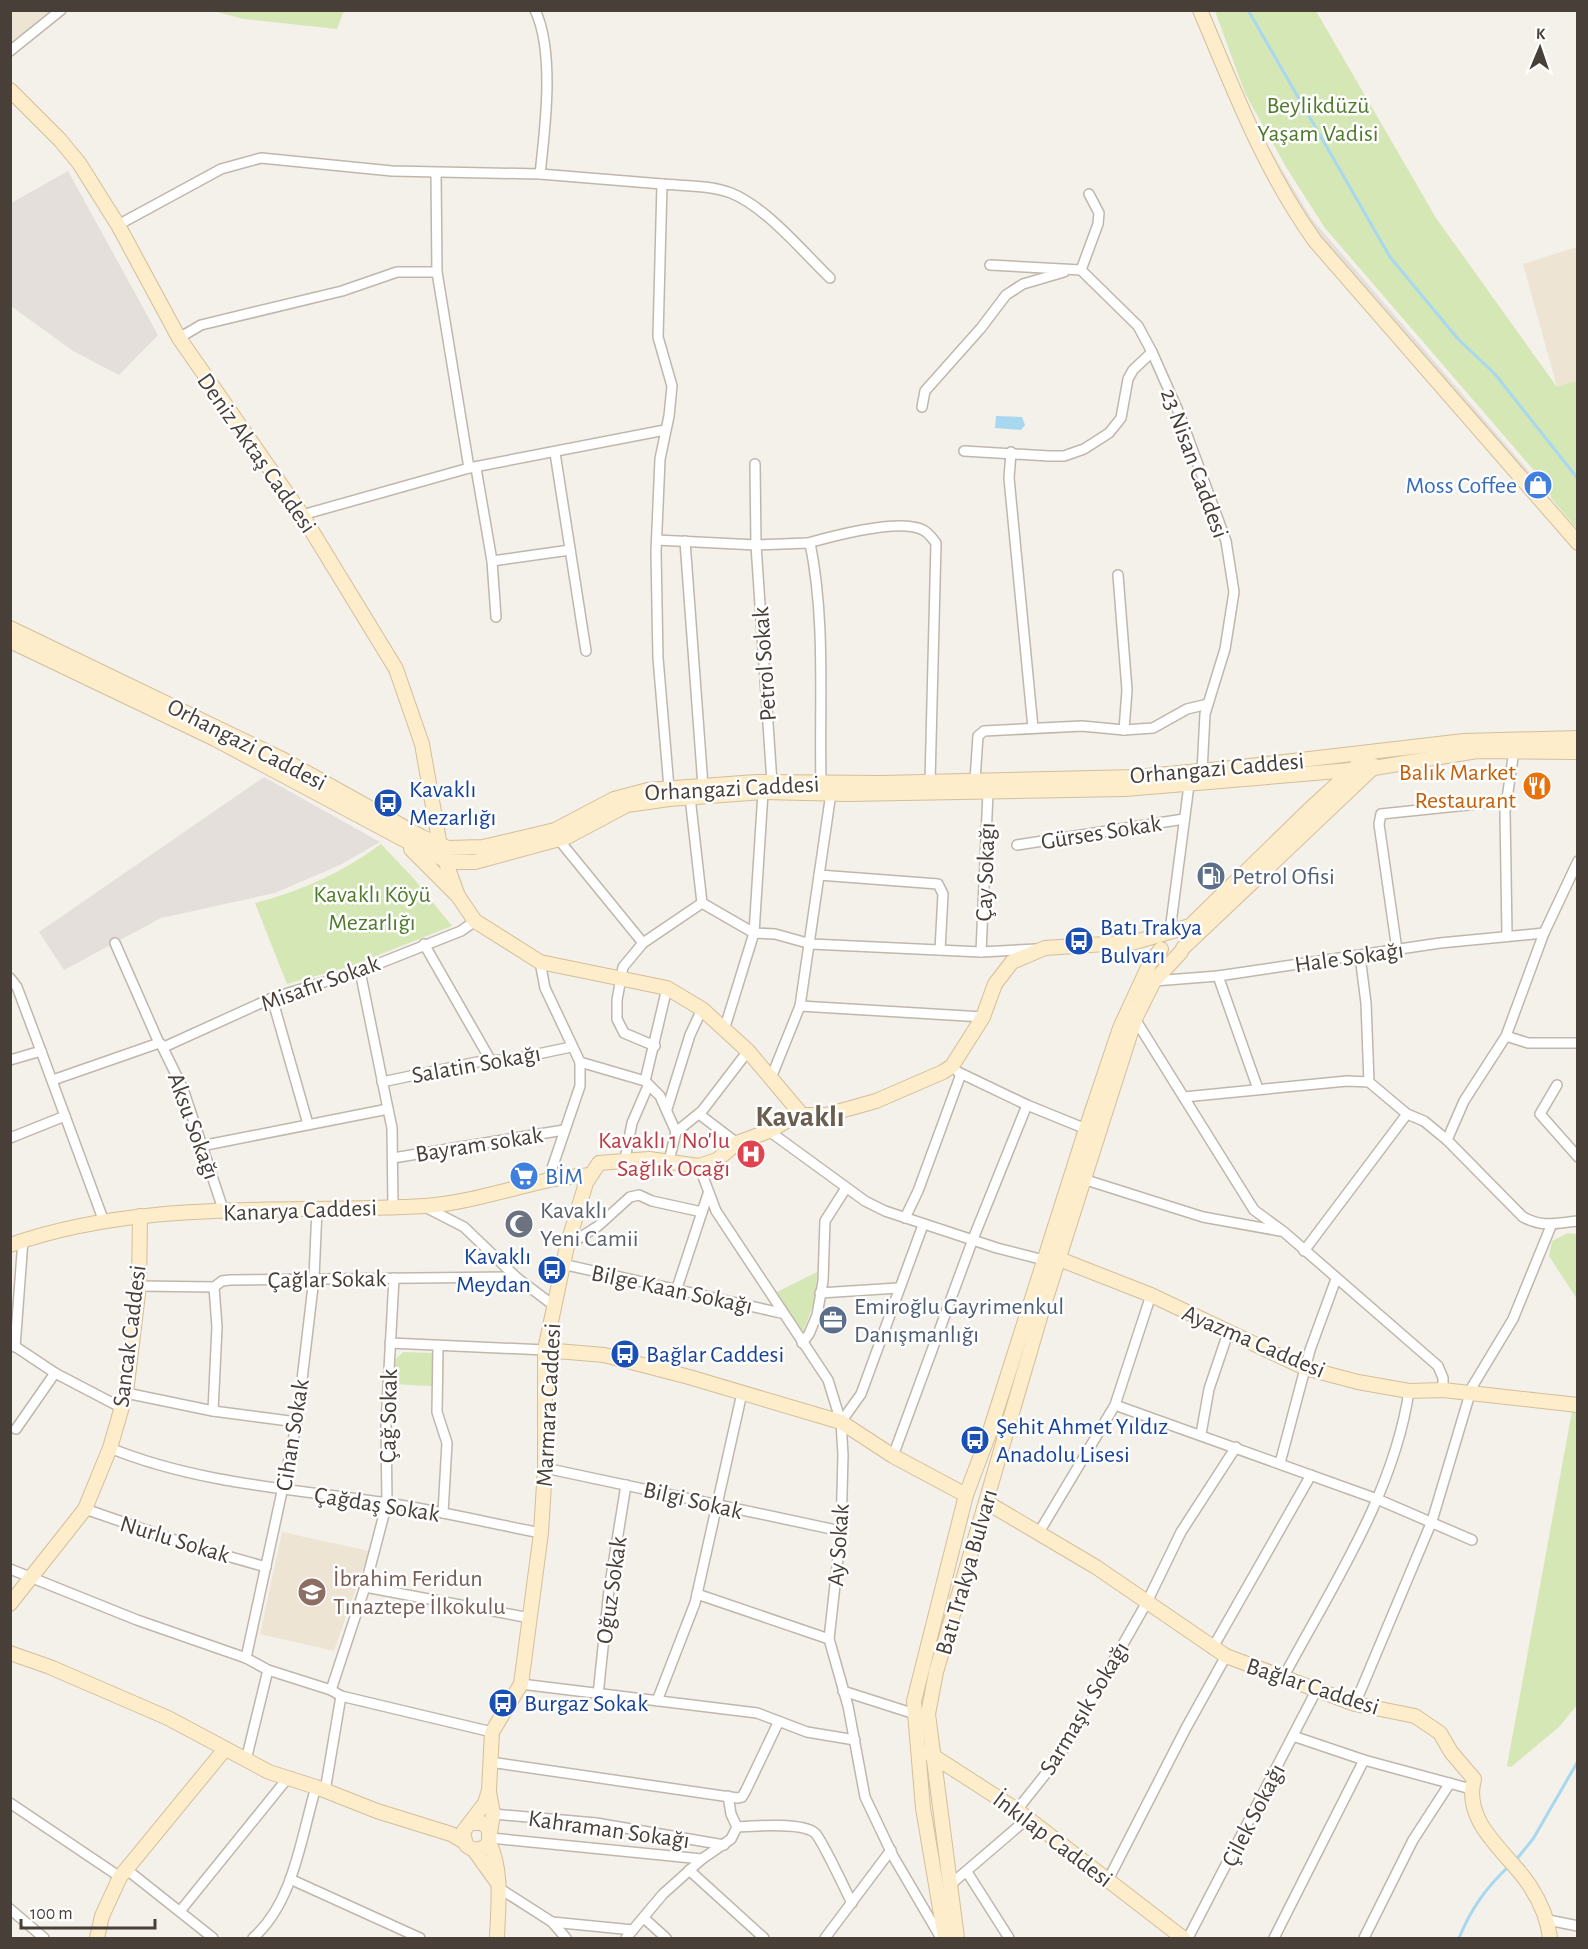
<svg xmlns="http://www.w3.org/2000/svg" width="1588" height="1949" font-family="'Alegreya Sans',sans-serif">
<rect width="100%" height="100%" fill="#f4f0ea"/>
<!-- industrial -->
<g fill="#e4dfdb">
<polygon points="68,171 158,335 119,375 73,351 11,306 11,203"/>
<polygon points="264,777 380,842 340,865 275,893 161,918 64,970 39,932"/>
</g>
<!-- education -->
<g fill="#ede4d4">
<polygon points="11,10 53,10 53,11 11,42"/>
<polygon points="1577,247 1577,383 1557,387 1523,264"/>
<polygon points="282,1532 369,1551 334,1651 260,1634"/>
</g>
<!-- green -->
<g fill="#d4e7b4">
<polygon points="213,11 344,11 337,29 244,19"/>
<polygon points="1215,11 1316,11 1436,218 1557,387 1577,381 1577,529 1551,498 1549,488 1325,228 1286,167 1245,93"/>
<path d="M381,844L414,879L452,926L348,967L287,984L255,903C301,891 344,872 381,844Z"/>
<polygon points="1568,1233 1577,1234 1577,1299 1549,1256 1552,1241"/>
<polygon points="817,1272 816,1297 802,1335 777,1292"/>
<polygon points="403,1352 434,1353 432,1386 393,1384 396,1359"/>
<polygon points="1573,1406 1577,1406 1577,1705 1559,1727 1511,1767 1507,1766"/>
</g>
<!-- parking -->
<polygon fill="#e3e1de" points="1266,143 1311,218 1545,490 1546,498 1325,245 1282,185 1262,145"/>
<!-- water -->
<polygon fill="#a8d8ef" points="996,416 1022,417 1025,425 1021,430 995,428"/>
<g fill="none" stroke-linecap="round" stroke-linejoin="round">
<!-- stream -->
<g stroke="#a8d8ef" stroke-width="3">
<polyline points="1248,10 1390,257 1458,339 1495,374 1578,479"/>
<polyline points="1515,1861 1533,1839 1578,1761"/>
<path d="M1459,1938C1471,1909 1485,1889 1508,1867"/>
</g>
<!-- street casing -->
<g stroke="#c0b7ac" stroke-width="12">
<g id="street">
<path d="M535,10C555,52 545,129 540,174"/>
<polyline points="10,51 61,10"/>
<path d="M662,184C684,186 710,185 731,193C766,207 803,252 830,278"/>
<polyline points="118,225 221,169 261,158 392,171 540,174 662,184 658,337 672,386 669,416 660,459 656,552 658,658 669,788"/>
<polyline points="990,265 1081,270 1138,326 1152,352 1179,413 1226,541 1234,592 1225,649 1205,714 1202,772"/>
<polyline points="1081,270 1098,224 1099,213 1089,194"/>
<polyline points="437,272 469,468"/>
<polyline points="179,338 201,325 342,291 397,272 437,272 436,173"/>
<polyline points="922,407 925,391 981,328 1006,295 1023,284 1064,272"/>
<polyline points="964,451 1049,456 1064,456 1084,449 1109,433 1121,418 1128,379 1133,370 1152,352"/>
<polyline points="1011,452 1009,478 1033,728"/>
<polyline points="555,453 586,651"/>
<polyline points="476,468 492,561 496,617"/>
<polyline points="302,515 469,468 665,430"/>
<polyline points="657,540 756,545 755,464"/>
<polyline points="685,541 703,786"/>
<path d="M808,543C833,536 900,518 923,530C929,533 932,538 936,543L930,782"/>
<polyline points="492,561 570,550"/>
<polyline points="1118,575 1127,690 1124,730"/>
<polyline points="975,780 978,736 984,731 1082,726 1124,730 1153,728 1187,709 1208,704"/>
<path d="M772,783L756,545L808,543H810C826,621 819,704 821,783"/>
<polyline points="690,797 702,903 754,933 775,934 811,944 981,952 1037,949"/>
<polyline points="559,840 643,943"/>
<polyline points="1017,845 1184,819"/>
<polyline points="819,875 938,884 943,894 940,950"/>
<polyline points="1170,931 1189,785"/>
<polyline points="1507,935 1505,812 1514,751"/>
<polyline points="424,944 491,1061"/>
<polyline points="1397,950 1379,824 1381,814 1506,801"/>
<polyline points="981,952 988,792"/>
<path d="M1360,956L1366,1003L1369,1082L1407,1114L1424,1121L1447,1140L1523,1217C1543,1228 1556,1223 1578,1221"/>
<polyline points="540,962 545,988 580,1062 645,1081 660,1096 676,1132 669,1161"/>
<polyline points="1218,976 1258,1089"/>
<polyline points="10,978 17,987 41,1051"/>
<polyline points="1154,981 1218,976 1440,943 1544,933"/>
<polyline points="272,998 308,1124"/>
<polyline points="800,1006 983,1017"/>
<polyline points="1135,1019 1254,1210 1284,1232 1438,1366 1443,1378 1443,1390"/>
<polyline points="725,1027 754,933 763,792"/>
<polyline points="1506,1036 1528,1043 1578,1043"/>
<polyline points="161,1044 183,1089 224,1212"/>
<polyline points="655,1046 624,1033 617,1019 617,1000 623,967 643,943 702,903"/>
<polyline points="164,1047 272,998 360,971 461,931 475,921"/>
<polyline points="10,1060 41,1051 103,1219"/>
<polyline points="958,1072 1027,1105 1086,1129"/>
<polyline points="771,1078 800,1006 831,793"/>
<polyline points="53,1080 159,1043 115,943"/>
<polyline points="645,1081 667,988"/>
<polyline points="382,1082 477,1062 514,1059 571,1047"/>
<polyline points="1557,1085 1540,1114 1578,1157"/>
<polyline points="1184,1097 1347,1081 1369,1082"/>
<polyline points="388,1109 392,1128 393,1207"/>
<polyline points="667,1109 690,1035 702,1009"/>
<polyline points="699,1114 737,1143"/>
<polyline points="769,1131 865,1201 885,1211 997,1248 1044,1260"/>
<polyline points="676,1132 702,1111 748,1051"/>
<polyline points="10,1138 65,1116"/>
<polyline points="1447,1140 1464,1101 1506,1036 1544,933 1578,861"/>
<polyline points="201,1146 388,1109 360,971"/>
<polyline points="393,1158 564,1130"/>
<polyline points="625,1159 632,1123 648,1086"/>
<polyline points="699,1166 716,1211 828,1380 841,1422 843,1455 841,1531 829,1639 848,1706 865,1797 893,1856 941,1938"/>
<polyline points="1083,1179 1203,1217 1280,1231"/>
<polyline points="548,1180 580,1086 580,1062"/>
<polyline points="425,1207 464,1227 516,1277 553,1305"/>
<polyline points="905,1218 918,1191 961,1074"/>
<polyline points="567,1246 598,1226 630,1197 639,1195 652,1201 702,1212"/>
<polyline points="1304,1251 1407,1114"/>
<polyline points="562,1264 781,1313"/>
<polyline points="139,1286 214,1287 222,1281 230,1280 516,1277"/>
<polyline points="676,1291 708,1194"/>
<polyline points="820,1293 898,1288"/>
<polyline points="10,1343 55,1373 122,1408"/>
<polyline points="390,1343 545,1350"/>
<polyline points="802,1343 809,1334 817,1315 823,1281 825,1221 846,1188"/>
<polyline points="15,1347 23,1240"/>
<polyline points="438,1347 437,1412 447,1443 443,1513"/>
<polyline points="126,1393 213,1411 297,1422"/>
<polyline points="1115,1405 1377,1499 1472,1540"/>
<polyline points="213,1411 217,1327 214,1287"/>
<polyline points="841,1422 861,1394 923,1225"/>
<polyline points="16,1429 55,1373"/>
<polyline points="1201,1434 1209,1389 1228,1333"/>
<path d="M110,1448C198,1484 295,1489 388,1503C439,1511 490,1523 541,1533"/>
<polyline points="893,1456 973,1239 1027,1105"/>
<polyline points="1280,1463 1310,1350 1336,1279"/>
<polyline points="545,1468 841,1531"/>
<polyline points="85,1509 192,1546 266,1567"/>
<polyline points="1038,1534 1115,1405 1151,1295"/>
<polyline points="10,1569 137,1620 246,1658 268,1670 331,1690 341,1696 492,1732"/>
<polyline points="365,1587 530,1618"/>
<polyline points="697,1594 829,1639"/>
<polyline points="1212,1649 1311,1475"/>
<polyline points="246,1658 297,1422 314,1278 317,1209"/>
<path d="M1283,1678C1331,1588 1394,1494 1409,1391"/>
<polyline points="521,1684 757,1713 807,1732 855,1740"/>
<polyline points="331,1690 365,1587 387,1503 386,1425 394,1278"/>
<polyline points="843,1691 918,1715"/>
<polyline points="598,1695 609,1590 626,1485"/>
<polyline points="657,1701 695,1603 742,1393"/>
<polyline points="1355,1704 1432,1521 1472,1387 1513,1319 1551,1226"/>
<polyline points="1293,1736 1364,1760 1471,1789"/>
<polyline points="246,1760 268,1670"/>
<polyline points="490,1762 737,1798 742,1797 746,1790 778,1723"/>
<polyline points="325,1791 341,1696"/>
<polyline points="10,1803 120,1877"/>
<polyline points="1017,1810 1059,1757 1147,1602 1181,1532 1236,1447"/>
<polyline points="493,1814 596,1823 724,1845"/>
<path d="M737,1827C753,1826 802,1822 815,1833C823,1841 845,1890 852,1903"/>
<polyline points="491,1838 702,1859"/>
<polyline points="126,1869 213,1938"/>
<polyline points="689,1870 764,1938"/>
<polyline points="967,1872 1009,1938"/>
<polyline points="290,1879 420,1938"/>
<polyline points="1108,1880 1186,1728 1226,1656"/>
<polyline points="950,1885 1027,1819"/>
<polyline points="499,1888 552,1922 566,1938"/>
<polyline points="10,1909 44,1938"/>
<polyline points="181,1910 287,1779"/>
<polyline points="645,1919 666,1938"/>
<polyline points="1548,1920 1578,1926"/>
<polyline points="552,1922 633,1930"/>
<path d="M253,1938C294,1902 301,1837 316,1787"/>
<polyline points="626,1938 663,1894 702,1859 731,1839 737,1827 731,1814 728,1796"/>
<polyline points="825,1938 891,1850"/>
<polyline points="1188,1938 1316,1691"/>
<polyline points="1274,1938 1364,1760"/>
<polyline points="1364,1938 1413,1840 1450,1783"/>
</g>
</g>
<!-- secondary casing -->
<g stroke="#d3bf9a" stroke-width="16">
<g id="secondary">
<path d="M1200,10C1234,90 1264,170 1315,241L1578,543"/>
<polyline points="10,90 60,140 79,163 118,225 179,338 302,515 396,669 422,744 440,846 458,896"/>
<polyline points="10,628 284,760 422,837 448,848 483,847 555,830 614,799 648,790 756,782 881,783 1136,777 1241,767 1464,741 1578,738"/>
<polyline points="10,641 215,739 429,853 450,862 475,862 567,837 627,805 669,799 763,792 847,794 1125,789 1374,768 1477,751 1578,752"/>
<polyline points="411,849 458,896 475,921 540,962 667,988 702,1009 748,1051 802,1115"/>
<polyline points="1183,948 1375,766"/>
<path d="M10,1245C143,1198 287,1214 425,1206C466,1203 505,1190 545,1181C559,1177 575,1177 590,1175"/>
<polyline points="1052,1260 1059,1259 1151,1295 1305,1368 1358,1382 1409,1391 1443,1390 1578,1405"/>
<polyline points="545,1350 604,1355 689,1377 841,1422 893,1456 966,1495"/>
<path d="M986,1502L1096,1567L1226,1656L1355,1704L1415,1716L1440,1733L1451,1752L1474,1779C1462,1824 1509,1853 1530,1886C1541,1903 1548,1920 1550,1938"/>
<polyline points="10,1604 85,1509 110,1448 126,1393 139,1286 140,1216"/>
<polyline points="10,1653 50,1667 168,1718 269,1772 316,1787 377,1811 451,1834 463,1841"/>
<polyline points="927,1752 1017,1810 1183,1938"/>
<polyline points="489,1792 493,1814 490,1833"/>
<path d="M473,1823H482L489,1829V1842C483,1851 474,1852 466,1845L463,1832L485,1803L489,1790L492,1732L521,1684L541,1533L545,1468V1350L567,1246L586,1183L599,1163L649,1159L699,1166L717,1160L737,1143L769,1131L792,1118L802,1115H826L876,1101L943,1072L952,1066L983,1017L995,984L1012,962L1045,948L1135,942L1190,926L1309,810L1372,752"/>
<path d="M489,1842C503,1872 498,1906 497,1938"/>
<polyline points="474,1850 497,1882"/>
<polyline points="97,1938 102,1916 120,1877 225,1749"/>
<polyline points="945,1938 923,1808 914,1701 966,1495 989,1434 1086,1129 1120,1028 1150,963 1161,949"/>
<polyline points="957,1938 928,1714 936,1672 1041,1314 1135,1019 1154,981 1181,952"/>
</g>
</g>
<!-- street -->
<use href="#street" stroke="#fff" stroke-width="9"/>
<!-- secondary -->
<use href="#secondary" stroke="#fdedcb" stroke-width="14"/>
</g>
<!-- icons -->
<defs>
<g id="shop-disc" transform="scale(1.5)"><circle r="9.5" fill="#3f7fe0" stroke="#fff"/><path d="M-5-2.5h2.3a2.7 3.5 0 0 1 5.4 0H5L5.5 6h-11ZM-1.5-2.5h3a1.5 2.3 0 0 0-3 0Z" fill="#fff"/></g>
<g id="restaurant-disc" transform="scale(1.5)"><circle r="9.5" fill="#e8710a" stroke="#fff"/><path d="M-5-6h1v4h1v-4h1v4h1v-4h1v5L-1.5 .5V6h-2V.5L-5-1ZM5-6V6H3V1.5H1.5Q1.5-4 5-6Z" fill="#fff"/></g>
<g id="bus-disc" transform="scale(1.5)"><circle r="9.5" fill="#1a4fb4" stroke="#fff"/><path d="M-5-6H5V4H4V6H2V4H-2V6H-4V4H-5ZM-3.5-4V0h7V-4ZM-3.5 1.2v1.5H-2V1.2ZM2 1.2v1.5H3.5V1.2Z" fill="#fff"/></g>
<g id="fuel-disc" transform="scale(1.5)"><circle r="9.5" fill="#5c6f8a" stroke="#fff"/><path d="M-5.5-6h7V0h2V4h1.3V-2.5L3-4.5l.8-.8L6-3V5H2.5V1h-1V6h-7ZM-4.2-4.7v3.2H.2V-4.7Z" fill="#fff"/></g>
<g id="hospital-disc" transform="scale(1.5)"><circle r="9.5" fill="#e0444e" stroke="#fff"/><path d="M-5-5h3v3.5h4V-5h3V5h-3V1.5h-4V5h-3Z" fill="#fff"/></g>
<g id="supermarket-disc" transform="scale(1.5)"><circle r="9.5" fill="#3f7fe0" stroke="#fff"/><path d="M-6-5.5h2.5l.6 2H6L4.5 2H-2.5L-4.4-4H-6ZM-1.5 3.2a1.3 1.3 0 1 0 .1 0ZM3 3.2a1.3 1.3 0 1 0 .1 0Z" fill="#fff"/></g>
<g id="mosque-disc" transform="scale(1.5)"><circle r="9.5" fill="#6b7280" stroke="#fff"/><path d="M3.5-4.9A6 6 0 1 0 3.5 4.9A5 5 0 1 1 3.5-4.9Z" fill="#fff"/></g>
<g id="office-disc" transform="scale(1.5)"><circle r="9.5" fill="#5c6f8a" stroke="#fff"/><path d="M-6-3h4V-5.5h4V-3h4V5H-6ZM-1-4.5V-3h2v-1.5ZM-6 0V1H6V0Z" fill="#fff"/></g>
<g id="school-disc" transform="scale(1.5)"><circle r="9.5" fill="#8d6e63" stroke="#fff"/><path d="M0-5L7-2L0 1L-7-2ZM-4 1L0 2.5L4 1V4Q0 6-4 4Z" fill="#fff"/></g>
</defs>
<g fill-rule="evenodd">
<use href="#shop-disc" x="1538" y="485"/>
<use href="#restaurant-disc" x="1537" y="786"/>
<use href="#bus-disc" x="388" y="803"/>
<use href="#fuel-disc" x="1211" y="876"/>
<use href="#bus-disc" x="1079" y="941"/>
<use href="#hospital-disc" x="751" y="1154"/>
<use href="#supermarket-disc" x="524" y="1176"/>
<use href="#mosque-disc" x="519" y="1224"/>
<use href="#bus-disc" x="552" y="1270"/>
<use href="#office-disc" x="833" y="1320"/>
<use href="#bus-disc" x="625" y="1354"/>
<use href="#bus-disc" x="975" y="1440"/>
<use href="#school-disc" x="312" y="1592"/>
<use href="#bus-disc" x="503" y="1703"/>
</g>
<g text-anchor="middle" stroke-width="5" stroke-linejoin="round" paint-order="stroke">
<!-- park labels -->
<g font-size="24" fill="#507a2c" stroke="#fff">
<text x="1318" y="113">Beylikdüzü<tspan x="1318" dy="28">Yaşam Vadisi</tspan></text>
<text x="372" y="902">Kavaklı Köyü<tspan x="372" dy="28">Mezarlığı</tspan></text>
</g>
<!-- street labels -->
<g font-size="24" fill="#484038" stroke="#fff">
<text transform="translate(257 453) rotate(55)" y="8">Deniz Aktaş Caddesi</text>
<text transform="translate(1195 463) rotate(70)" y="8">23 Nisan Caddesi</text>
<text transform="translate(764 664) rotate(-94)" y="8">Petrol Sokak</text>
<text transform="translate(247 744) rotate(27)" y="8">Orhangazi Caddesi</text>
<text transform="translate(1217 768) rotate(-5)" y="8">Orhangazi Caddesi</text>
<text transform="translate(732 788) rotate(-3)" y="8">Orhangazi Caddesi</text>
<text transform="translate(1101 832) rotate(-9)" y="8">Gürses Sokak</text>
<text transform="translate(985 872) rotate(-88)" y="8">Çay Sokağı</text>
<text transform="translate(1349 957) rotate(-8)" y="8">Hale Sokağı</text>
<text transform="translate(320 983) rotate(-20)" y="8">Misafir Sokak</text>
<text transform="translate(476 1064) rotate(-10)" y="8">Salatin Sokağı</text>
<text transform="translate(194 1126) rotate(70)" y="8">Aksu Sokağı</text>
<text transform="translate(479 1144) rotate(-9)" y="8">Bayram sokak</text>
<text transform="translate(300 1210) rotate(-2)" y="8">Kanarya Caddesi</text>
<text transform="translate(327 1279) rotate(-1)" y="8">Çağlar Sokak</text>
<text transform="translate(672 1289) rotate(12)" y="8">Bilge Kaan Sokağı</text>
<text transform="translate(129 1336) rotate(-83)" y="8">Sancak Caddesi</text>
<text transform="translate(1254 1341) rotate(23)" y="8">Ayazma Caddesi</text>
<text transform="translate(548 1405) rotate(-87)" y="8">Marmara Caddesi</text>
<text transform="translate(388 1416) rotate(-89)" y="8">Çağ Sokak</text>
<text transform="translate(292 1435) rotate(-81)" y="8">Cihan Sokak</text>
<text transform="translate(693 1500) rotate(13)" y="8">Bilgi Sokak</text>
<text transform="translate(377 1504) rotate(9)" y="8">Çağdaş Sokak</text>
<text transform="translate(175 1539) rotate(17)" y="8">Nurlu Sokak</text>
<text transform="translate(838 1545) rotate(-86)" y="8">Ay Sokak</text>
<text transform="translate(966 1572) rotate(-74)" y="8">Batı Trakya Bulvarı</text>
<text transform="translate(611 1590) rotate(-82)" y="8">Oğuz Sokak</text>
<text transform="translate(1313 1686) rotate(18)" y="8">Bağlar Caddesi</text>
<text transform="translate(1084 1708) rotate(-59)" y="8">Sarmaşık Sokağı</text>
<text transform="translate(1253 1815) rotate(-63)" y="8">Çilek Sokağı</text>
<text transform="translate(609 1829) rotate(8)" y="8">Kahraman Sokağı</text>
<text transform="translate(1053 1839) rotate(37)" y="8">İnkılap Caddesi</text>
</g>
<!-- shop labels -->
<g font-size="24" fill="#366cbe" stroke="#fff" text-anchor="end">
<text x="1517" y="493">Moss Coffee</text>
<text x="545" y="1184" text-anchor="start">BİM</text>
</g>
<!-- food labels -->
<g font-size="24" fill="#c56008" stroke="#fff" text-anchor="end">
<text x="1516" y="780">Balık Market<tspan x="1516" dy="28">Restaurant</tspan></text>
</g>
<!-- transit labels -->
<g font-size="24" fill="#164399" stroke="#fff" text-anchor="start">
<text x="409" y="797">Kavaklı<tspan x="409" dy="28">Mezarlığı</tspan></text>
<text x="1100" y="935">Batı Trakya<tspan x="1100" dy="28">Bulvarı</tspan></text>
<text x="531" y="1264" text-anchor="end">Kavaklı<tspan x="531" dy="28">Meydan</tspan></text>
<text x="646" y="1362">Bağlar Caddesi</text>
<text x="996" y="1434">Şehit Ahmet Yıldız<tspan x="996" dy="28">Anadolu Lisesi</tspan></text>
<text x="524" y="1711">Burgaz Sokak</text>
</g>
<!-- service labels -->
<g font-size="24" fill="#4e5e75" stroke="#fff" text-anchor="start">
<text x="1232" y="884">Petrol Ofisi</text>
<text x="854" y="1314">Emiroğlu Gayrimenkul<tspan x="854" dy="28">Danışmanlığı</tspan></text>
</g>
<!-- health labels -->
<g font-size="24" fill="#be3a42" stroke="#fff" text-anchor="end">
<text x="730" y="1148">Kavaklı 1 No'lu<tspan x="730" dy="28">Sağlık Ocağı</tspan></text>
</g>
<!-- worship labels -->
<g font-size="24" fill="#5b616d" stroke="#fff" text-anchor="start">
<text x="540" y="1218">Kavaklı<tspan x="540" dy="28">Yeni Camii</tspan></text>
</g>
<!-- education labels -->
<g font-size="24" fill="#785e54" stroke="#fff" text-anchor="start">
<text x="333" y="1586">İbrahim Feridun<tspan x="333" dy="28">Tınaztepe İlkokulu</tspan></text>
</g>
<!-- district labels -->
<g font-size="30" font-weight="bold" fill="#6b5d4f" stroke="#fff">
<text x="800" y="1126">Kavaklı</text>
</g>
</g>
<!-- border -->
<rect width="1588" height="1949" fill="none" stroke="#484038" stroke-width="24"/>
<!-- north arrow -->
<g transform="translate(1540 48) rotate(2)" stroke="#ffffff" stroke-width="4.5" paint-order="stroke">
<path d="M0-4.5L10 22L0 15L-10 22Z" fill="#484038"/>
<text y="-9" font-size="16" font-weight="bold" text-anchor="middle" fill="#484038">K</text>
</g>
<!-- scale -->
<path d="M21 1919v9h134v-9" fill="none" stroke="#484038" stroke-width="3"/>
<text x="30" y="1919" font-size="18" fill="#484038" stroke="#ffffff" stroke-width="4.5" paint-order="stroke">100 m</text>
</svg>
